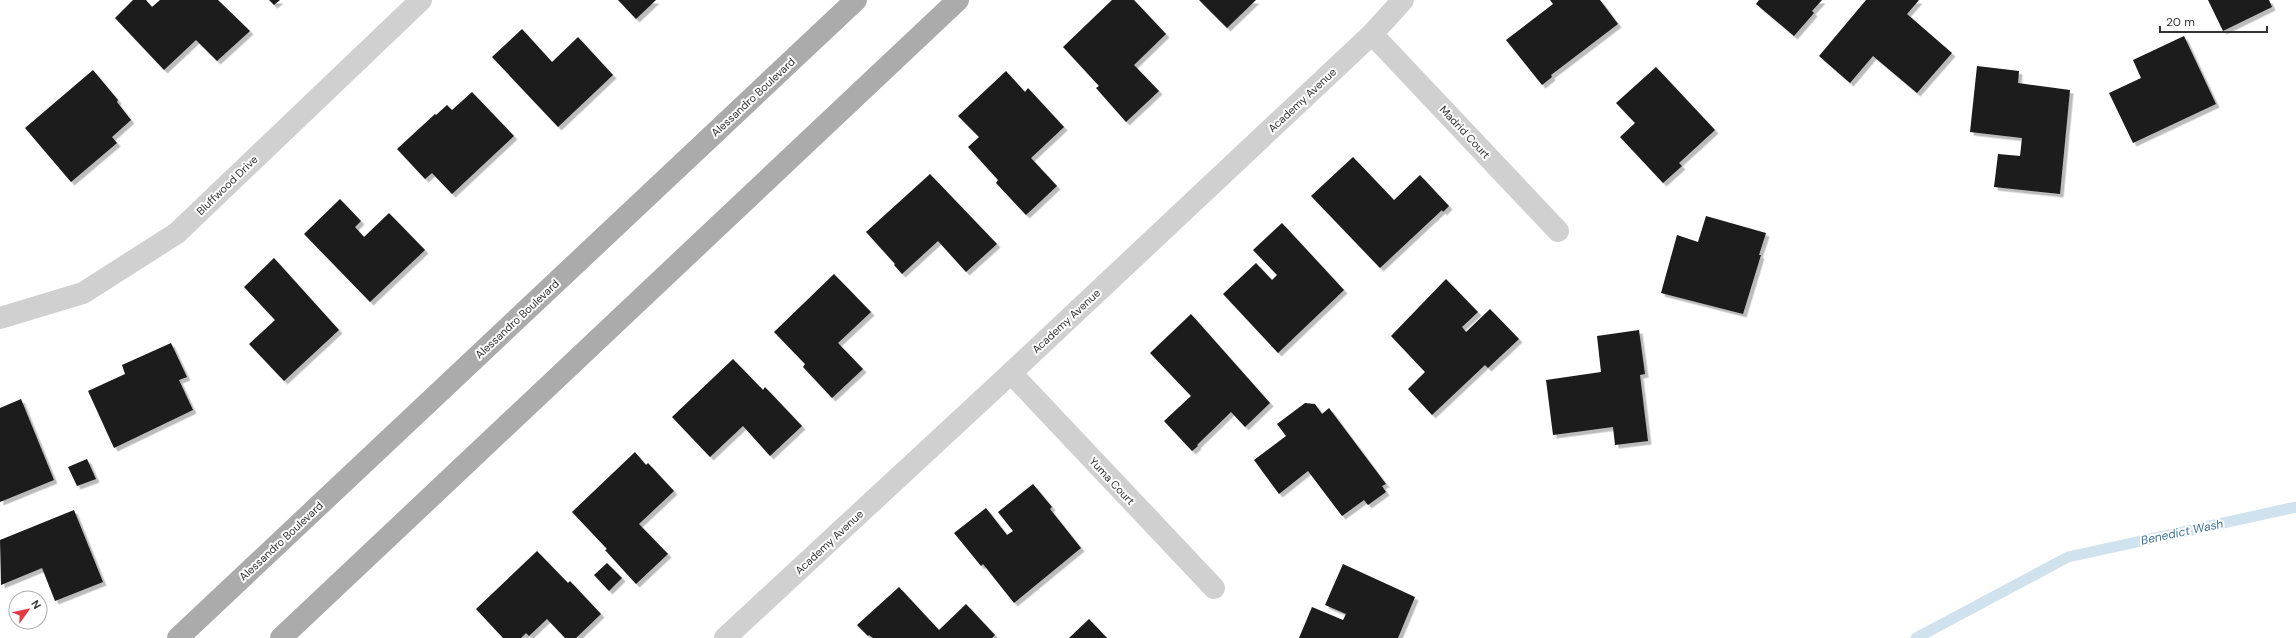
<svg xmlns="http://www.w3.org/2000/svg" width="2296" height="638" font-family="'DM Sans',sans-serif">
<defs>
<filter id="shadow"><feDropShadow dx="3.5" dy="3.5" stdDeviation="0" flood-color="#0004"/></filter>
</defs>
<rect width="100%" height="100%" fill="#fff"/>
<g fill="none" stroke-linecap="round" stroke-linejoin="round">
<!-- stream -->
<polyline stroke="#cfe2ee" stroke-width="11" points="1916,638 2068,557 2296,507"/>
</g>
<!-- building -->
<g fill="#1a1a1a" filter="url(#shadow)">
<polygon points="133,0 146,0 152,7 160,0 218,0 250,31 217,61 196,40 164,70 115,18"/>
<polygon points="269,0 280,0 274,5"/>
<polygon points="618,0 656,0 636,19"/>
<polygon points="1112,0 1134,0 1166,34 1134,65 1159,91 1126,122 1096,88 1099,86 1063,47"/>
<polygon points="1199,0 1256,0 1227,28"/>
<polygon points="1550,0 1600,0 1618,24 1551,75 1552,77 1542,85 1506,40 1553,4"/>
<polygon points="1759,0 1822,0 1812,11 1814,13 1794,36 1756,4"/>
<polygon points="1866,0 1919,0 1907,14 1952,53 1917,93 1873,56 1850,83 1819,56"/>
<polygon points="2208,0 2269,0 2272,7 2223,31"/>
<polygon points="522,29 552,62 578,37 613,75 558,127 492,57"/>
<polygon points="2184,36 2216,104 2133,143 2109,93 2141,78 2133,60"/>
<polygon points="1977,66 2019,71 2018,83 2070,90 2060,194 1994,187 1998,154 2020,156 2022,138 1970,132"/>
<polygon points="1656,67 1715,130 1679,163 1682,166 1663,183 1620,137 1635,123 1616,103"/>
<polygon points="93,70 118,100 117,102 131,120 112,137 117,143 71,182 25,128"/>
<polygon points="1006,71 1025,92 1028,88 1064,127 1031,158 1057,186 1026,215 996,183 998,180 968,147 979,137 958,116"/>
<polygon points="472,92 514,136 452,194 432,173 425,179 397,149 435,114 436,115 447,105 452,110"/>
<polygon points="1353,157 1394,200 1420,175 1449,206 1443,212 1442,210 1380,268 1311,196"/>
<polygon points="930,174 997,244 966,272 938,241 902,274 894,265 895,264 866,232"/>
<polygon points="340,199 361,221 355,227 364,237 389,213 425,250 370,302 304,234"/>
<polygon points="1706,216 1766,233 1759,255 1761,255 1743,314 1661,293 1677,235 1698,242"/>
<polygon points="1282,223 1344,290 1278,353 1223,294 1256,263 1272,280 1277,275 1253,250"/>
<polygon points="274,258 339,330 284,381 249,344 275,320 244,287"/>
<polygon points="834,274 871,312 838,343 863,369 832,398 803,367 805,364 774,332"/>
<polygon points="1446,279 1478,312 1462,327 1466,332 1490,309 1519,339 1488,368 1485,365 1432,415 1408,389 1425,372 1391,336"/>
<polygon points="1191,314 1270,403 1245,427 1231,412 1197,445 1198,446 1192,451 1164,421 1191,396 1150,353"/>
<polygon points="1639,330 1645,374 1640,375 1648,441 1615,445 1613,427 1553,435 1546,380 1601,372 1597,336"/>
<polygon points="171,343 187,377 179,380 193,410 114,448 88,391 125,374 122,365"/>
<polygon points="733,359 763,390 765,387 802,426 770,456 743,426 710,457 672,417"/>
<polygon points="21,399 54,480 0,502 0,408"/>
<polygon points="1305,403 1315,404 1322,414 1329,408 1386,484 1382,486 1386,492 1368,505 1364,500 1342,516 1308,471 1279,494 1254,460 1286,436 1277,424"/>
<polygon points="635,452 646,465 648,463 674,491 639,524 668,554 636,584 605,550 607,549 572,512"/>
<polygon points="87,459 96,479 77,486 68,467"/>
<polygon points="1033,484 1052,507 1050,509 1081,548 1014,603 983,564 981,566 954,533 986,508 1007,535 1013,531 998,512"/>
<polygon points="74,510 103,582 55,601 42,568 1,585 0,540"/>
<polygon points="537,551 568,583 570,581 601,614 576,638 565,638 547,619 529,636 526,633 521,638 503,638 476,609"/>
<polygon points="607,563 622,578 609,591 594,575"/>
<polygon points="1343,564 1415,597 1398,638 1299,638 1312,607 1343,620 1346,614 1325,605"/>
<polygon points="899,587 939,630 966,604 995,635 992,638 873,638 869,635 868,636 857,625"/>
<polygon points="1089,619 1107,638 1069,638"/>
</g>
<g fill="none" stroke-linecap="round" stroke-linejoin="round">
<!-- minor -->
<g stroke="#d0d0d0" stroke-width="22">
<polyline points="1372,34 1558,231"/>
<polyline points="0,318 83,293 177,233 421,0"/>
<polyline points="1011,373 1214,588"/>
<polyline points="725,638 1011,373 1372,34 1403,0"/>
</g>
<!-- primary -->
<g stroke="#ababab" stroke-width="22">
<polyline points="178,638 856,0"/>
<polyline points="281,638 958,0"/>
</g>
</g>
<g text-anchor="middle" stroke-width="4" stroke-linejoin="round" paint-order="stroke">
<!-- street labels -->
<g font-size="11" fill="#333" stroke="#fff">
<text transform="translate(753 97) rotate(-43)" y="4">Alessandro Boulevard</text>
<text transform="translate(1302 100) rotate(-43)" y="4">Academy Avenue</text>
<text transform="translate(1465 132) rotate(47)" y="4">Madrid Court</text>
<text transform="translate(227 185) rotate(-44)" y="4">Bluffwood Drive</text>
<text transform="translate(517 319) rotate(-43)" y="4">Alessandro Boulevard</text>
<text transform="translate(1066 321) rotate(-43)" y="4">Academy Avenue</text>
<text transform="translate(1112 481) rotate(47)" y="4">Yuma Court</text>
<text transform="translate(281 541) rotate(-43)" y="4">Alessandro Boulevard</text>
<text transform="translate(829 542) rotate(-43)" y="4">Academy Avenue</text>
</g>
<!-- water labels -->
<g font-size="12" font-style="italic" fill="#3f7597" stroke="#fff">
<text transform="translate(2182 532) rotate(-12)" y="4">Benedict Wash</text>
</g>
</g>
<!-- north arrow -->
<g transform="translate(28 610) rotate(57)"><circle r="19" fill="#ffffff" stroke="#adadad"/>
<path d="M0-3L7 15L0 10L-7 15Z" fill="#e63946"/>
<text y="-6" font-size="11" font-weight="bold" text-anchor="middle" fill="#333333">N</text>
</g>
<!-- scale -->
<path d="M2160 26v6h107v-6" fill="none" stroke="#333333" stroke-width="2"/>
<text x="2166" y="26" font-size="12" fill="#333333" stroke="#ffffff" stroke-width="3" paint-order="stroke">20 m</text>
</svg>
